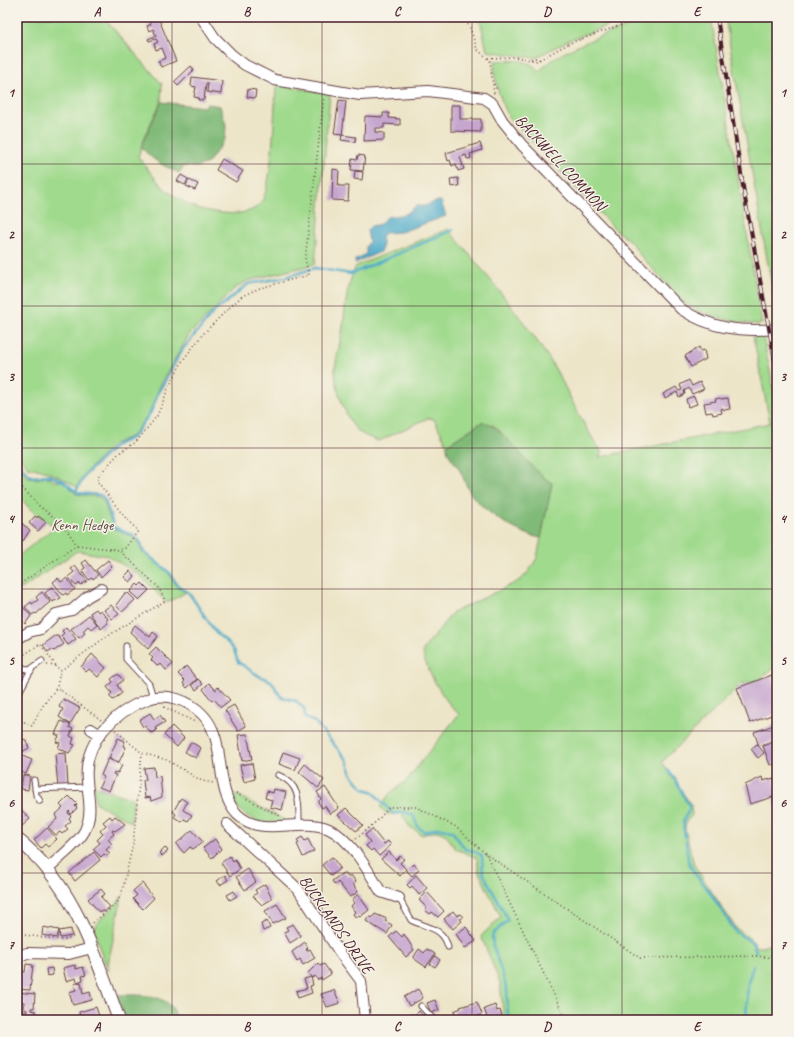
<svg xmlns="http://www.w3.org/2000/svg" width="794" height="1037" font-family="Caveat,sans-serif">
<rect width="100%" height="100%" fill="#f7f3e8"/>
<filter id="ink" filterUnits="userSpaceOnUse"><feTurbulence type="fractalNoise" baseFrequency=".025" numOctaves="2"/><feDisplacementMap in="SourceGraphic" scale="8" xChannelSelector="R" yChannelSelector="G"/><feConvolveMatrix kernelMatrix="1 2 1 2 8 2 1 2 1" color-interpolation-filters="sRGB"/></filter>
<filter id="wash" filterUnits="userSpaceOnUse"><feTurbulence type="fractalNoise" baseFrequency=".012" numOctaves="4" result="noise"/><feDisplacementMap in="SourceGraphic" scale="16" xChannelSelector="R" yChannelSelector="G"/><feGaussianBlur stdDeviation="0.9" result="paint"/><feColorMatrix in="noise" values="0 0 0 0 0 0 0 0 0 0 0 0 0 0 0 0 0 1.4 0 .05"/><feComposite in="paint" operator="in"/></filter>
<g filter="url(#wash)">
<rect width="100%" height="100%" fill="#ede5c8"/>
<!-- green -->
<g fill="#a0da8d" stroke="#757c5c">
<path d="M17,17H103L162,84L161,102L147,131L138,157C147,167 155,180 165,189C173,195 187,205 197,208C214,213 251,220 262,201C273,183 274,111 276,87L280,85L330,94L315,264L247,281L234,289L189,335L161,383L150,412L132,436L113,444L86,472L77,487C61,477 46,470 28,467L17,453Z"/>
<polygon points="475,17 633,17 569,40 535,58 487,51 481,24"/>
<path d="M666,17H711L762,324H751L720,318L700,312L685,304L640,255L632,243L616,230L509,118L499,94L494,72L495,61C509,60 531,58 539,72C558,47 634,23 666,17Z"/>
<polygon points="725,17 777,17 777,316"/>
<path d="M448,229C483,270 518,312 548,357C568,388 580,423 602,452L599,457L770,423L753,336H763L777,406V665L759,680L741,684L662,762L691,805L692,815L686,822L685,829L694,865L736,928L753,941L757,947H762L777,942V1020H504L500,983L481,936L501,917L479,873L477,858L456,849L445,834L437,831L422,835L409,826L401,813L387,814L380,807L390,793L407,780L459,714C447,705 422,665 423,650L452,613L517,582L527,574L537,558L552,483L546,479L525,460L496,427L488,423H480L447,445L434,419L428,418L379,441C372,439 365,436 359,432C346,422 334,384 335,368C337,354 341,340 343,326C346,302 346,289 356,266Z"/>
<polygon points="17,463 27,476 34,479 48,477 54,481 63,481 76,494 100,497 104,502 113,528 133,537 139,543 142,552 157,562 170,575 177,587 186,592 167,603 137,573 108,556 77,551 23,588 17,590 17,557 55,527 30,509 17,494"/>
<polygon points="93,786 134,799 131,822 96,803"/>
<path d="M231,792L283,819L284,822C277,822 269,823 262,822C249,820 231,806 231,792Z"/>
<path d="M122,896L108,964L109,969L103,959L94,930C99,916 115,909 122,896Z"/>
</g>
<!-- forest -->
<g fill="#80ba78" stroke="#656c52">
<path d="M161,102L204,107L207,104L220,106L226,125L225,139L208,163L196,167L184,166L179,173C164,166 152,160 141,147Z"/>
<path d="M482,422C500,422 531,472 552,483L541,538C518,534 485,513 471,494C466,487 464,477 459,469C455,461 446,455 447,445Z"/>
<path d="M117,995C137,995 175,992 176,1020H125Z"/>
</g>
<!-- water -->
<polygon fill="#49a9c8" stroke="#4a647a" points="438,201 441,201 446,216 401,232 384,233 381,237 383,246 380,252 355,263 355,260 366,254 366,246 369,242 367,230 371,226 380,224 387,217 406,214 416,206 424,206"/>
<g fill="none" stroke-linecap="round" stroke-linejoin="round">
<!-- stream -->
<g stroke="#49a9c8" stroke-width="2.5">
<polyline points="17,461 28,474 33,477 48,475 63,481 78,493 101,495 105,500 114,527 135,536 140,542 143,551 171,574 177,585 189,593 216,633 228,643 234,650 238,662 259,676 271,681 281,697 296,701 304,708 305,718 315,722 347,760 352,775 364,789 372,791 393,814 405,812 413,815 418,827 425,832 437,828 452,831 465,849 474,851 482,856 483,873 508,920 494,933 492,937 493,945 507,990 508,1020"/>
<polyline points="76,491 86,474 116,445 133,437 151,412 158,393 182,350 213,313 248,284 286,277 315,268 351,274 453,230"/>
<polyline points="668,770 675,779 690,808 683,821 685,837"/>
<polyline points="686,841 688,860 693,871 709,891 736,932 754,944 756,952"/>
<polyline points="746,1020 748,983 753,966"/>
</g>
</g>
<g id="blocks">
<!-- building -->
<g fill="#c6a6cf">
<polygon points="153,17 158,17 176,61 161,67 158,61 166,58 162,48 156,50 154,44 158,42 156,39 149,41 148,39 156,36 153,29 149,31 147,26 151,24 149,19"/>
<polygon points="191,66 194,70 178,86 174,82"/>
<polygon points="192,77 222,81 221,94 207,92 208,84 206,84 204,100 198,100 199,98 194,97 196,87 191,86"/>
<polygon points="248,89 256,90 255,98 247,97"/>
<polygon points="339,100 346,101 342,135 334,134"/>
<polygon points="451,105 460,105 460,119 481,119 481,132 451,131"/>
<polygon points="383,113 389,113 389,118 400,119 400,125 384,124 384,128 375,128 375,132 384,133 384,140 364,141 365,116 383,117"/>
<polygon points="342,135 356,137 355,142 341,140"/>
<polygon points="480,143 482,150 470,154 471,158 467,159 466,155 460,157 464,169 458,171 456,164 452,166 450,160 448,161 446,153"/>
<polygon points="358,155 365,156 363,171 351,170 352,159 357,160"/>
<polygon points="222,159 243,171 236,182 216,170"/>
<polygon points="333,169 339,170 338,186 349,186 348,201 332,200"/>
<polygon points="355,171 363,172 362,180 354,179"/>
<polygon points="181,175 188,179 185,185 177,181"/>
<polygon points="458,178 459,186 451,187 450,179"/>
<polygon points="189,180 198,184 195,190 186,186"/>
<polygon points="699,347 701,351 704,350 706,359 691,367 685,356"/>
<polygon points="689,380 692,386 700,382 704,389 692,394 689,388 684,391 685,394 679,397 677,392 665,398 663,394 676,387 679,391 682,390 680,385"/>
<polygon points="694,396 697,404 688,407 686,399"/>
<polygon points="720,398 721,399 728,398 730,409 724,410 723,408 721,409 722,413 713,415 712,412 706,413 704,403 716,401 715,399"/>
<polygon points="35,516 37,518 38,516 46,522 38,531 29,523"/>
<polygon points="20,522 30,530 23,541 17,535 17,526"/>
<polygon points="86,560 98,575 93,579 92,577 89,580 82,570 85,568 82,563"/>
<polygon points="108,560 112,566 101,577 96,570"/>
<polygon points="75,566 87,581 81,585 80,583 76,586 68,577 74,572 71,569"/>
<polygon points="130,571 135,576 130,582 124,577"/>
<polygon points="58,578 61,582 67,578 75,589 67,595 66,593 63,595 53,582"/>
<polygon points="142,583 149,590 139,600 130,592 137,584 139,586"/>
<polygon points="52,587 61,598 52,602 45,593"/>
<polygon points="42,592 50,602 36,614 35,613 32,615 25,607 31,602 32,604 38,600 36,597"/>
<polygon points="125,593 126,595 128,593 135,600 122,612 116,605"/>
<polygon points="111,605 119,614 112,619 104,610"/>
<polygon points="23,607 31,616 25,624 17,614"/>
<polygon points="96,609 98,612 101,610 108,619 106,621 108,623 101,629 90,613"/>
<polygon points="89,615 97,624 91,629 88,626 83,631 85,633 79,638 71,629"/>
<polygon points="135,625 150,637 153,632 158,636 148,649 130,632"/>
<polygon points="66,627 76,639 68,645 61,636 64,633 62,631"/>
<polygon points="55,636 58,636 64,644 54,651 52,649 48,652 43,645"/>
<polygon points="156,647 173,664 166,670 161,664 157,666 151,660 153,658 149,654"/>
<polygon points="92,654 106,668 98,677 89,669 86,672 81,667"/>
<polygon points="186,666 197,679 187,688 183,683 185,681 178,674"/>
<polygon points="19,670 27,674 17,691 17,673"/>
<polygon points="118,674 123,680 117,685 122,693 113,700 109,696 112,693 107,687 113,682 111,679"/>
<polygon points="772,675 777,689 777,713 750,723 737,688"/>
<polygon points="198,679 203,684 196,690 192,685"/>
<polygon points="209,683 216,690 218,687 230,700 221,707 214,699 212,701 203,689"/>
<polygon points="63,699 80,708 70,724 59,717 63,709 59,707"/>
<polygon points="234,705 246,726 238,731 225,710"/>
<polygon points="150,713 154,719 160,715 165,722 155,728 157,730 151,733 145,726 143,727 139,720"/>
<polygon points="61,721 71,725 69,727 73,729 70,736 74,738 72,744 75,745 69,753 58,748 60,743 56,742 59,736 55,734"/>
<polygon points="777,724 777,739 759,746 754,732"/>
<polygon points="172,726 184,738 177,747 164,735"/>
<polygon points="247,734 252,759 242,761 238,735"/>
<polygon points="118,738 125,741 123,746 126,747 119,762 109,758"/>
<polygon points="25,739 29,748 18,754 17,743"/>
<polygon points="777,741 777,766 776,763 770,765 763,746"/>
<polygon points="191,742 201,748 196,758 185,752"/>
<polygon points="757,744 764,753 758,758 751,749"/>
<polygon points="283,752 300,758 295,770 279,764"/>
<polygon points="66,753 68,786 58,787 55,754"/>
<polygon points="20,755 32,760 26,774 19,771 21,768 17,766"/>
<polygon points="108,759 122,765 118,773 114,772 113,774 116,775 109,791 99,787 104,777 101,775"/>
<polygon points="252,763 255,779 244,782 240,765"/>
<polygon points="305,764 324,780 318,788 299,772"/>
<polygon points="154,767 155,777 160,776 162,797 151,801 150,797 145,798 143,780 146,780 144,768"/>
<polygon points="23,775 30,776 28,790 21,789"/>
<polygon points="762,777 763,781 774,778 777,789 777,809 773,797 750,804 745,785"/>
<polygon points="325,787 339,808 330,814 325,806 322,808 318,802 321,799 317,792"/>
<polygon points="274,789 286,792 282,810 270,807 272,800 265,798 267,791 273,793"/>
<polygon points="69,796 77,804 75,806 77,808 71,814 69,811 68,813 71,816 69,818 71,821 65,826 68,829 62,834 60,832 56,835 48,827 57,819 55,815 63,808 60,805"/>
<polygon points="181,798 187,802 183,810 192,815 188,821 184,819 182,822 174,817 176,814 173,812"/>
<polygon points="19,807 30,819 21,827 17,823 17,808"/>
<polygon points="346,808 363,825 356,831 338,815"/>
<polygon points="110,816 112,819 115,816 125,824 115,831 113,830 112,831 114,834 108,839 112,844 106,850 110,853 106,856 104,854 101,857 93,849 100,843 97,840 103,834 100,831 106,825 103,822"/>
<polygon points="47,828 57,839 48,847 45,844 41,848 34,840"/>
<polygon points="372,829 384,844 388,841 391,845 379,856 373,849 371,851 366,846 370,842 365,835"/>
<polygon points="192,830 203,842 193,849 190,847 184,853 176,844"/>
<polygon points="302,837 305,841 308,839 314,851 303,857 297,844 299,843 297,840"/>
<polygon points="215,839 221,849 212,858 203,848"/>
<polygon points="165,847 168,851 162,856 159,853"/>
<polygon points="94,852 100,860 75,881 69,873"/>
<polygon points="389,852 396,860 400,856 404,859 400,863 406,869 400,876 381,859"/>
<polygon points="230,856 233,861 235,859 240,869 230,876 221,863"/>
<polygon points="332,857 340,868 331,876 322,865"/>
<polygon points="414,864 419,870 412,876 407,871"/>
<polygon points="248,869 256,882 245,890 236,877"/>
<polygon points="344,872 348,877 351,875 356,882 353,884 358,892 350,897 338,882 335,885 332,881"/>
<polygon points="225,875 228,880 220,885 217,881"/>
<polygon points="416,875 427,888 419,895 412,886 410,888 407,885"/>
<polygon points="142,883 154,898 143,909 133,899 137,895 133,891"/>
<polygon points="265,884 272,899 262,905 253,896 257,893 255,890"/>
<polygon points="101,889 105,894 101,897 110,907 104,912 101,910 99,912 88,899"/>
<polygon points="234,891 237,896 230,900 227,895"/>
<polygon points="427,892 444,911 438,917 432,912 430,914 425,910 427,908 419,900"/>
<polygon points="358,894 369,910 360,917 359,916 356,918 353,914 355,912 351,906 354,903 352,900"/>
<polygon points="277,904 286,918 273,924 265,911"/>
<polygon points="453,911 457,916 460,914 463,917 460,919 462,921 453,929 444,919"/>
<polygon points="375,914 387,919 385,921 392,925 387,934 366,921 369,916 372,918"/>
<polygon points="267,921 270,928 263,931 261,924"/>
<polygon points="293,924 301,936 290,943 284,932 288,930 286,927"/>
<polygon points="43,927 59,930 57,938 42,935"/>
<polygon points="466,927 476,941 465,948 456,934"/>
<polygon points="71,929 72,936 60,938 59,931"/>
<polygon points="396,931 402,937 404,934 414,950 406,957 389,937"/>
<polygon points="305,942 308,948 306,949 307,951 310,949 315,958 303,965 300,959 297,961 292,952"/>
<polygon points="419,949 424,953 427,949 435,954 426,967 413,958"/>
<polygon points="435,956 440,960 435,967 430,964"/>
<polygon points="318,963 320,966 324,964 331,974 322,980 321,978 318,980 315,976 312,978 308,973"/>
<polygon points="26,964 33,965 30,990 18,989 20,971 25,972"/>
<polygon points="75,965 76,969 83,967 86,975 82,976 83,980 77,982 76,978 66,981 63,968"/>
<polygon points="52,968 53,975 47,976 46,969"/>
<polygon points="311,977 313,985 310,986 312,993 298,998 296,991 307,988 304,979"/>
<polygon points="81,982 83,994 90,992 92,1000 73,1005 69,992 76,990 74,984"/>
<polygon points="418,989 423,998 409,1006 404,997"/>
<polygon points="334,990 340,1003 327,1007 321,994"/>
<polygon points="17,992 35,994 34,1008 31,1008 31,1010 36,1011 35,1020 17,1020 17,1011 27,1012 27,1010 23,1009 24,1002 17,1001"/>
<polygon points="435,1000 439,1010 431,1013 427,1003"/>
<polygon points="477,1002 482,1014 471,1020 469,1018 458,1020 454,1011 461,1008 460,1007"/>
<polygon points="495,1005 497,1011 500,1010 502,1016 499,1017 500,1020 488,1020 484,1009"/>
<polygon points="96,1007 100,1019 81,1020 79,1012"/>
<polygon points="419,1011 423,1016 425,1013 431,1020 409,1020 410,1019 408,1017 412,1014 415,1015"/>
</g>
</g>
</g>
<g filter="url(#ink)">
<use href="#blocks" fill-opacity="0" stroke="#623d43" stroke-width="1"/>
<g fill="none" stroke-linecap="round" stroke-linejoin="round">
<!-- service casing -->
<g stroke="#623d43" stroke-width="7">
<g id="service">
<polyline points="126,646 126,659 149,684 153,697"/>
<polyline points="17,665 31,671"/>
<polyline points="17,696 32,668 42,661"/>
<path d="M278,775C301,784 299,803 299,826"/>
<polyline points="34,780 36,795 40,801"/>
<polyline points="35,789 88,787"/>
<path d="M399,898L411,920C427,928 443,927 448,947"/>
<polyline points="421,1006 434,1020"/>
</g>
</g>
<!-- minor casing -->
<g stroke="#623d43" stroke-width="12">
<g id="minor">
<path d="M201,17L215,38L232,55L245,65L275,80L360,95L428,91L484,98L493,104L502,120L522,145L681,309C711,329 741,332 777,329"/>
<polyline points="17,639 29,632 41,629 56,614 72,610 87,597 101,589"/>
<polyline points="91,729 100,735"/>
<polyline points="227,824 298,889 340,953 361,981 365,1020"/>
<path d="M47,869C58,859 79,843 85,830C93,813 88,797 87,780C83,741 115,712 148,699C167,692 190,701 203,715C228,741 213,789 237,814C262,839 299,816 329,829C351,839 369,872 381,892L399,898"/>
<polyline points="17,957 27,953 69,954 92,948"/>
</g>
</g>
<!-- tertiary casing -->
<g stroke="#623d43" stroke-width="14">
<path id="tertiary" d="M17,839C75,885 94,953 119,1020"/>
</g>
<!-- path -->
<g stroke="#623d43" stroke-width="1.5" stroke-dasharray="1 3" stroke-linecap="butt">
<polyline points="464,17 470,28 477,49 490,61 494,94"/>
<polyline points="488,58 514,57 537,61 570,43 644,17"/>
<polyline points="531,59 536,58 541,60"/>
<polyline points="494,84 496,88 495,91"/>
<polyline points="17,482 40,507 62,523 77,545 119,550 125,548 138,531 123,515 97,481 99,475 119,453 136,442 157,416 168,389 183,360 203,334 228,309 242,296 260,288 309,275 305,260 324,97"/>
<polyline points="17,586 77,545"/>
<polyline points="20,647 25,654 40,644 60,671"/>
<polyline points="47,665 57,666"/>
<polyline points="164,707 197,723"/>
<polyline points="17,718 32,726 42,707 57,687"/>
<polyline points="101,720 59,689 57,687 60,671 103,639 165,601 159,588 119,550"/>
<polyline points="115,730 142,753 167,760 202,781 214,783"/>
<polyline points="236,793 280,816"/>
<polyline points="356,839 378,820 389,807 416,807 456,827 486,854 640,958 755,956 777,958"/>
<polyline points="486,854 566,1020"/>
<polyline points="93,923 117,903 122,892 133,844 142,753"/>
<polyline points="17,934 63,940 76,936"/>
<polyline points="17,940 21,945"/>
</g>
<!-- service -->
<use href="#service" stroke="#fff" stroke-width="5"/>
<!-- minor -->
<use href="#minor" stroke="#fff" stroke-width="10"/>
<!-- tertiary -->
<use href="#tertiary" stroke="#fff" stroke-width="12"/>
<!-- rail casing -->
<g stroke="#4a1f2b" stroke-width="4">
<polyline id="rail" points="717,17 744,193 777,372"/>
</g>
<!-- rail -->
<use href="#rail" stroke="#f7f3e8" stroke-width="2.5" stroke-dasharray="8" stroke-linecap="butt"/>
</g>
</g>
<!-- grid -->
<path fill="none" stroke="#4a1f2b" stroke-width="1" stroke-opacity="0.55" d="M172,17V1020M322,17V1020M472,17V1020M622,17V1020M17,164H777M17,306H777M17,448H777M17,589H777M17,731H777M17,873H777"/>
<g text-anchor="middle" stroke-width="3" stroke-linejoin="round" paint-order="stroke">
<!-- street labels -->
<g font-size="16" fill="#4a1f2b" stroke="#f7f3e8">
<text transform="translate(561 162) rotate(47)" y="6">BACKWELL COMMON</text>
<text transform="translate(337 924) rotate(55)" y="6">BUCKLANDS DRIVE</text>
</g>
<!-- park labels -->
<g font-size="16" fill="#604e44" stroke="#f7f3e8">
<text x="82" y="530">Kenn Hedge</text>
</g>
</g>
<!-- margin -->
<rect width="794" height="1037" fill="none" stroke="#f7f3e8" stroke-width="44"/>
<rect x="22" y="22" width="750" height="993" fill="none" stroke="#4a1f2b" stroke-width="1.5"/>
<g font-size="13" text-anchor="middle" font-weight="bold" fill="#4a1f2b">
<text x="97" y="16">A</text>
<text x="247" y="16">B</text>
<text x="397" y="16">C</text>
<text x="547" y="16">D</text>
<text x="697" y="16">E</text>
<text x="11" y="97">1</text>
<text x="783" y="97">1</text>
<text x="11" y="239">2</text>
<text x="783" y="239">2</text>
<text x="11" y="381">3</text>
<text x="783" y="381">3</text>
<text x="11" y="523">4</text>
<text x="783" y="523">4</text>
<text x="11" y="665">5</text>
<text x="783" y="665">5</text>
<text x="11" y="807">6</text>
<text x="783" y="807">6</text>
<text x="11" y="949">7</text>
<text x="783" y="949">7</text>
<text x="97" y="1031">A</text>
<text x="247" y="1031">B</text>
<text x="397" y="1031">C</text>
<text x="547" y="1031">D</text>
<text x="697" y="1031">E</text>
</g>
</svg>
